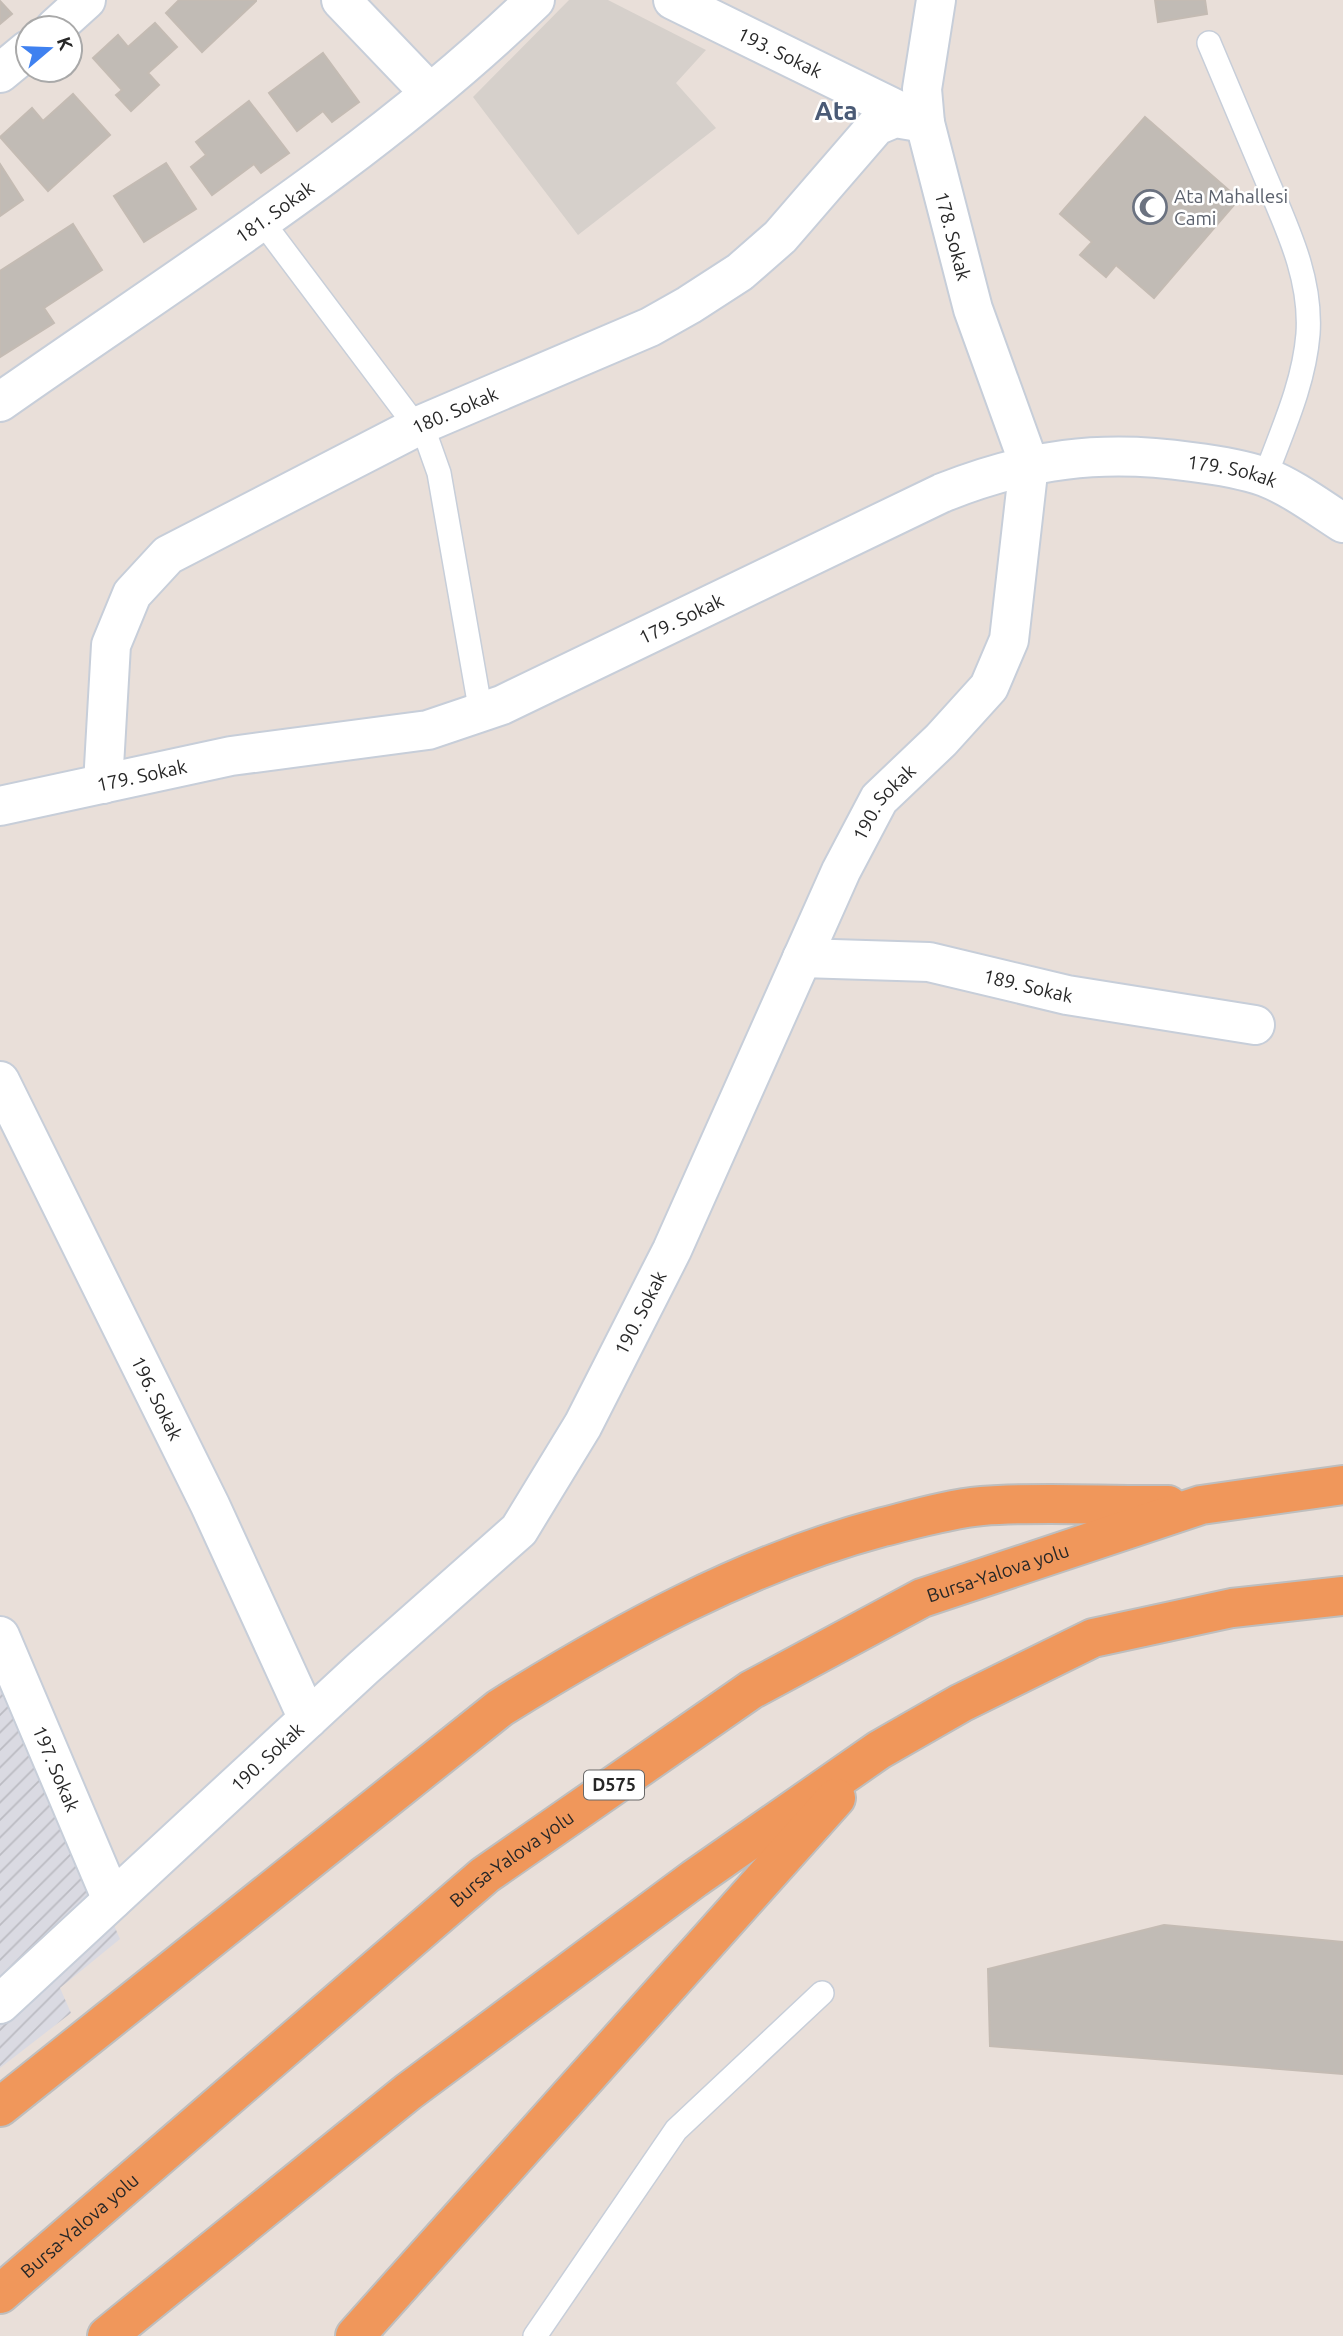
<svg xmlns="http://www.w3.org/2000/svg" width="1343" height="2336" font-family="Ubuntu,sans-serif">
<defs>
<pattern id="industrial-furrows" width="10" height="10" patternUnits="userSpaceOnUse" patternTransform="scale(1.75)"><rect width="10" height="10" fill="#dadae2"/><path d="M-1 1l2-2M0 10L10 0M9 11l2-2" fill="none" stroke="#bbbbc2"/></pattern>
</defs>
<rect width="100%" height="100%" fill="#e9dfd9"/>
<!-- industrial -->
<polygon fill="url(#industrial-furrows)" points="0,1664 120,1939 60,1988 71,2013 0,2068"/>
<!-- plaza -->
<polygon fill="#d6d0cb" points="569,0 608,0 706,50 676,83 716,128 578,235 473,97"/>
<!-- building -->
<g fill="#c1bbb5" stroke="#c4bbb3" stroke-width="2">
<polygon points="179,0 256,0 256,1 202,52 166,13"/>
<polygon points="1155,0 1205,0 1207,14 1158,22"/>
<polygon points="0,1 12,14 0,24"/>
<polygon points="155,23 177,47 148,73 159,85 131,111 116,95 122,90 93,58 118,35 128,47"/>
<polygon points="323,53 359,102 332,122 323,111 297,131 269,93"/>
<polygon points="73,94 110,135 48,191 0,137 32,108 43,121"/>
<polygon points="249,101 289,153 261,173 254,164 212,195 191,167 206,155 196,142"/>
<polygon points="1145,117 1239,199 1154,298 1116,265 1106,277 1080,255 1092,242 1060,214"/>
<polygon points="166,163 196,209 144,242 114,196"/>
<polygon points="0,164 23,200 0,216"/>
<polygon points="73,224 102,270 44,308 54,323 0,357 0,271"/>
<polygon points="1164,1925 1343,1942 1343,2074 990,2046 988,1969"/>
</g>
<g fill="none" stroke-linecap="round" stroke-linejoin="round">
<!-- service casing -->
<g stroke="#c7ced9" stroke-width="26">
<g id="service">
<path d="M1209,43C1227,86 1245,129 1263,171C1285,224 1312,276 1308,334C1304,384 1282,431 1265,477"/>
<polyline points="261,220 428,442 439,473 481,713"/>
<polyline points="535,2336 676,2130 822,1993"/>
</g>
</g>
<!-- minor casing -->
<g stroke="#c7ced9" stroke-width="42">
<g id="minor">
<polyline points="341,0 429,92"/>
<path id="s1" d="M673,0L916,119"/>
<polyline points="55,28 86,0"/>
<polyline points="0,73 28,50"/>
<path id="s2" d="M0,402C182,274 375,155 535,0"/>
<path id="s3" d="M103,784L111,645L132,594L168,555L418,426L650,327L689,305L740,272L780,237L876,126L895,118L925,123"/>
<path id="s4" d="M802,958L929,962L1067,995L1255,1025"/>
<path id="s5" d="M0,1081L210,1505L308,1719"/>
<path id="s6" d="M0,1636L112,1900"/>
<path id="s7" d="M0,2004L363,1668L519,1530L583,1425L672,1250L841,871L879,799L941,740L989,687L1009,640L1029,464L973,309L925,123L922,89L936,0"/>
</g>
</g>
<!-- tertiary casing -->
<g stroke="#c7ced9" stroke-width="42">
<g id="tertiary">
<path id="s8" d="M0,806L231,756L428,730L502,705L942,493C1027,459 1101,449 1192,462C1216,465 1242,469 1265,477C1293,488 1318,507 1343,523"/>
</g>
</g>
<!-- trunk casing -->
<g stroke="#bebebe" stroke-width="42">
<g id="trunk">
<path d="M0,2107L500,1708C620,1633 745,1564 883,1527C915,1519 949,1509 982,1506C1043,1501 1106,1506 1168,1505"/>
<path id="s9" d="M0,2294L485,1875L751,1690L922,1598L1201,1505L1343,1485"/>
<polyline points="107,2336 408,2092 694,1879 879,1750 961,1703 1093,1638 1232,1608 1343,1596"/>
<polyline points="355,2336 836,1798"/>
</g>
</g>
<!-- service -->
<use href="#service" stroke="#fff" stroke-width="23"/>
<!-- minor -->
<use href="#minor" stroke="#fff" stroke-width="38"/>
<!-- tertiary -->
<use href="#tertiary" stroke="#fff" stroke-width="38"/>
<!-- trunk -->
<use href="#trunk" stroke="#f0975b" stroke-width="38"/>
</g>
<!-- icons -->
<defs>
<g id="mosque-ring" transform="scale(1.75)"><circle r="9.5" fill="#fff" stroke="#6b7280" stroke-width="1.5"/><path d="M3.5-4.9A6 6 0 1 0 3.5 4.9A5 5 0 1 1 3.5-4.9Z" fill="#6b7280"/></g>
</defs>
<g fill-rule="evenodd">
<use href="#mosque-ring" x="1150" y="207"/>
</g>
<g text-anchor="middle" stroke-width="5" stroke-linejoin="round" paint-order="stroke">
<!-- shield labels -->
<rect fill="#fff" stroke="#686868" stroke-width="2" x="584" y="1770.5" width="60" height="29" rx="5"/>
<g font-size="18" font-weight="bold" fill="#272727">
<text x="614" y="1791">D575</text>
</g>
<!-- street labels -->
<g font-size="19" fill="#272727" stroke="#fff">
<text dy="7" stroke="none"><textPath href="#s1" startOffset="119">193. Sokak</textPath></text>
<text dy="7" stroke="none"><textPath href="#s2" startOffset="334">181. Sokak</textPath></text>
<text transform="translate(953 236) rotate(75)" y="7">178. Sokak</text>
<text dy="7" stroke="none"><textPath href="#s3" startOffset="569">180. Sokak</textPath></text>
<text dy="7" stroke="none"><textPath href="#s8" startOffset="1298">179. Sokak</textPath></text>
<text dy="7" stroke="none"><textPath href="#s8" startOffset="712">179. Sokak</textPath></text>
<text dy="7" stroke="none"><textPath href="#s8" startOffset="145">179. Sokak</textPath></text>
<text dy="7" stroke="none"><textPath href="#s7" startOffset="1519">190. Sokak</textPath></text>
<text dy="7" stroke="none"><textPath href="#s4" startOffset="229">189. Sokak</textPath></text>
<text dy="7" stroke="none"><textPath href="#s7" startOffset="952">190. Sokak</textPath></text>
<text dy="7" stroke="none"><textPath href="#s5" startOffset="354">196. Sokak</textPath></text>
<text dy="7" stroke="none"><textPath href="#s9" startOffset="1239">Bursa-Yalova yolu</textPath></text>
<text dy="7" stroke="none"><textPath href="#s7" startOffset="364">190. Sokak</textPath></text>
<text dy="7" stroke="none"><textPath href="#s6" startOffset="144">197. Sokak</textPath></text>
<text dy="7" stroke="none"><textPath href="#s9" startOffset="672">Bursa-Yalova yolu</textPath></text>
<text dy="7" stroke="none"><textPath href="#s9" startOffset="105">Bursa-Yalova yolu</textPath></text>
</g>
<!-- worship labels -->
<g font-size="19" fill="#5b616d" stroke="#fff" text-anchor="start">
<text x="1174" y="203">Ata Mahallesi<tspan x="1174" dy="22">Cami</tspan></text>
</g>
<!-- district labels -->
<g font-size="26" font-weight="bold" fill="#4a5a75" stroke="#fff">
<text x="836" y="120">Ata</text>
</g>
</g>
<!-- north arrow -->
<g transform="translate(49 49) rotate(71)"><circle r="33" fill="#ffffff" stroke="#a9a9a9" stroke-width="2"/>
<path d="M0-5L12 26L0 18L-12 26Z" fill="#3f81f0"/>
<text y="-10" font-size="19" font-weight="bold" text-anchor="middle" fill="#272727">K</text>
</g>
</svg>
